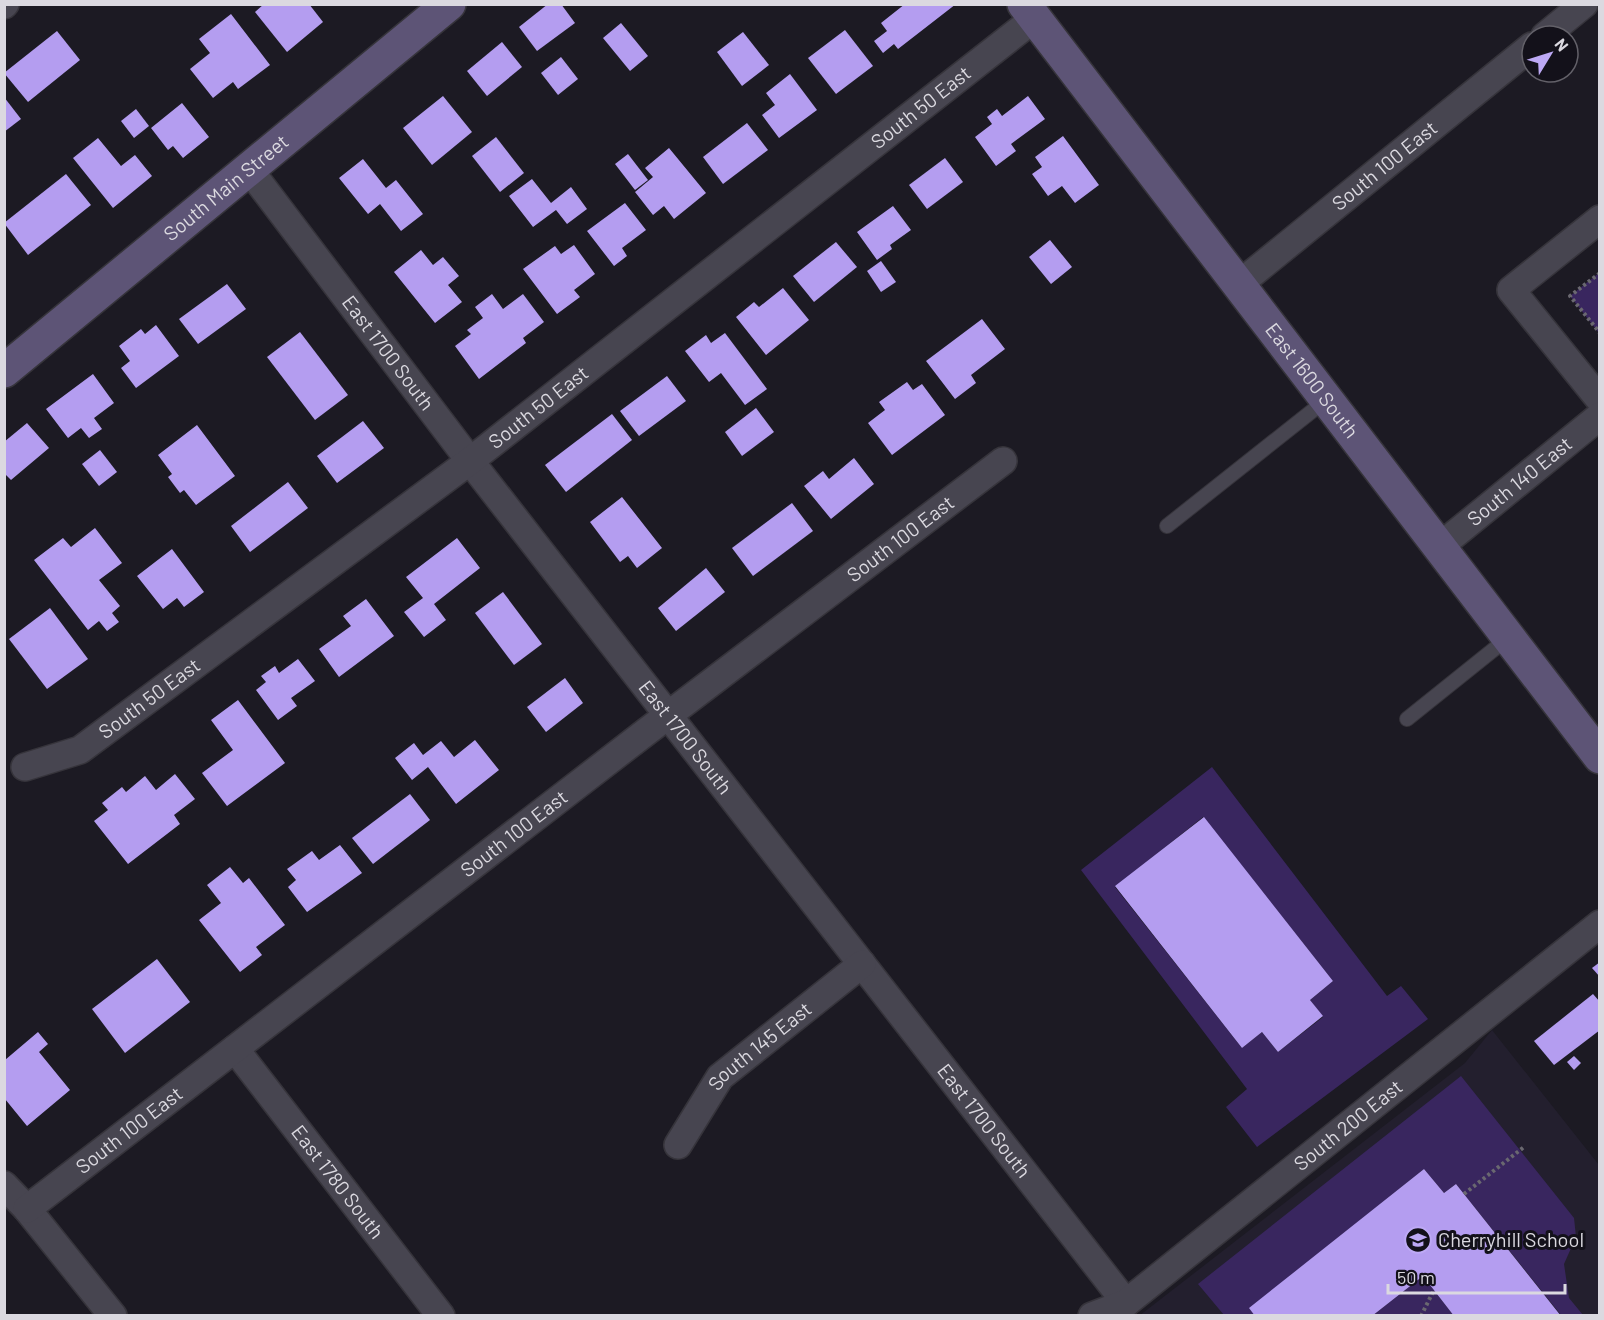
<svg xmlns="http://www.w3.org/2000/svg" width="1604" height="1320" font-family="Barlow,sans-serif">
<rect width="100%" height="100%" fill="#1c1a23"/>
<!-- built -->
<polygon fill="#231f2e" points="1492,1030 1599,1165 1599,1315 1139,1316 1465,1063"/>
<!-- green -->
<g fill="#39265f" fill-rule="evenodd">
<polygon points="1599,273 1599,333 1570,296"/>
<path d="M1212,767L1387,996L1401,986L1428,1019L1257,1147L1226,1107L1247,1089L1081,870ZM1203,817L1333,981L1310,1000L1323,1017L1278,1052L1262,1032L1242,1048L1115,887Z"/>
<polygon points="1461,1076 1574,1218 1576,1237 1564,1264 1569,1298 1583,1315 1561,1315 1456,1184 1444,1193 1424,1169 1250,1308 1255,1315 1224,1315 1198,1284"/>
<polygon points="1423,1276 1454,1316 1372,1316"/>
</g>
<!-- building -->
<g fill="#b49df0">
<polygon points="264,4 309,4 323,22 287,52 255,12"/>
<polygon points="548,4 561,4 575,23 537,51 519,27"/>
<polygon points="905,4 956,4 898,49 894,44 883,53 874,41 887,31 881,23"/>
<polygon points="231,14 270,65 238,89 233,82 213,98 190,69 210,53 199,39"/>
<polygon points="621,23 648,56 630,71 603,38"/>
<polygon points="845,30 873,66 836,94 808,58"/>
<polygon points="57,31 80,60 28,102 4,73"/>
<polygon points="743,32 769,65 742,86 717,52"/>
<polygon points="502,42 522,67 487,96 467,71"/>
<polygon points="561,57 578,79 558,95 541,73"/>
<polygon points="790,74 817,110 779,138 762,115 775,105 766,93"/>
<polygon points="443,96 472,132 432,165 403,128"/>
<polygon points="1028,96 1045,119 1011,144 1016,151 996,166 975,137 992,124 987,117 997,109 1002,116"/>
<polygon points="4,97 21,119 4,132"/>
<polygon points="182,103 209,137 183,158 173,146 168,150 151,128"/>
<polygon points="136,109 149,126 134,138 121,121"/>
<polygon points="747,123 768,150 723,184 703,157"/>
<polygon points="1063,136 1099,185 1075,203 1062,186 1048,196 1032,174 1042,167 1035,157"/>
<polygon points="496,137 524,173 500,192 472,156"/>
<polygon points="98,138 121,166 135,155 152,176 113,208 73,158"/>
<polygon points="669,148 706,193 674,219 664,206 653,215 635,192 653,177 645,168"/>
<polygon points="628,154 648,180 635,190 615,164"/>
<polygon points="945,158 963,182 927,209 909,185"/>
<polygon points="363,159 386,188 396,180 423,214 401,231 380,204 368,214 339,178"/>
<polygon points="66,174 91,205 28,255 4,223"/>
<polygon points="532,179 551,203 571,187 587,209 567,224 556,210 533,227 509,196"/>
<polygon points="625,203 646,230 622,248 627,256 614,266 587,231"/>
<polygon points="893,206 911,230 890,245 892,249 877,260 857,232"/>
<polygon points="1050,240 1072,267 1051,284 1029,257"/>
<polygon points="836,242 857,267 814,302 793,276"/>
<polygon points="574,245 595,274 574,290 580,297 557,314 523,269 555,246 561,254"/>
<polygon points="421,250 433,265 443,257 459,276 448,285 462,302 435,323 394,272"/>
<polygon points="881,261 896,282 881,292 867,271"/>
<polygon points="227,284 246,309 198,344 179,319"/>
<polygon points="783,288 809,320 766,355 736,317 754,302 759,307"/>
<polygon points="492,294 503,309 523,294 544,322 523,338 526,343 479,379 455,346 471,334 467,330 483,318 475,307"/>
<polygon points="982,319 1005,349 971,375 976,383 955,399 926,361"/>
<polygon points="156,325 179,356 136,388 121,368 130,361 119,346 141,329 145,334"/>
<polygon points="300,332 348,395 315,420 267,357"/>
<polygon points="725,333 767,389 745,405 721,373 709,382 685,351 706,335 711,343"/>
<polygon points="93,374 114,403 94,418 102,429 89,438 81,428 68,438 46,409"/>
<polygon points="667,376 686,401 639,436 620,411"/>
<polygon points="907,382 913,390 922,384 945,415 892,455 868,423 885,410 879,402"/>
<polygon points="756,408 774,432 742,456 725,432"/>
<polygon points="612,414 632,440 566,492 545,465"/>
<polygon points="363,421 384,448 337,483 317,456"/>
<polygon points="27,423 49,448 11,480 4,473 4,442"/>
<polygon points="197,425 235,476 196,505 184,490 180,493 168,477 172,474 158,455"/>
<polygon points="100,450 117,472 99,486 82,464"/>
<polygon points="854,458 874,484 831,519 804,486 823,471 829,479"/>
<polygon points="288,482 308,508 250,552 231,526"/>
<polygon points="622,497 662,548 637,568 628,556 620,562 590,522"/>
<polygon points="792,503 813,531 753,576 732,548"/>
<polygon points="95,528 122,563 99,580 120,606 112,613 119,622 107,631 99,621 88,630 34,560 63,538 71,547"/>
<polygon points="457,538 480,568 434,604 446,620 424,637 404,612 423,598 406,577"/>
<polygon points="172,549 204,592 184,607 177,598 163,609 137,576"/>
<polygon points="706,568 725,592 676,631 658,608"/>
<polygon points="503,592 542,644 514,665 475,613"/>
<polygon points="366,599 394,636 339,677 319,649 351,626 343,616"/>
<polygon points="50,608 88,659 47,689 9,639"/>
<polygon points="298,659 315,681 291,698 297,706 278,720 256,690 266,682 261,676 275,666 279,673"/>
<polygon points="565,678 583,703 546,732 527,707"/>
<polygon points="238,700 285,763 227,806 202,773 233,750 211,720"/>
<polygon points="475,740 499,770 456,804 428,767 412,780 395,758 414,743 423,755 441,741 454,757"/>
<polygon points="175,774 195,799 174,815 180,824 128,864 94,821 108,810 102,803 122,787 126,792 145,776 156,790"/>
<polygon points="410,794 430,820 373,864 352,838"/>
<polygon points="1204,817 1333,981 1310,1000 1323,1016 1278,1052 1262,1032 1242,1048 1115,886"/>
<polygon points="340,845 362,873 307,912 288,887 296,880 287,869 312,851 319,860"/>
<polygon points="230,867 243,883 249,878 285,925 256,947 262,955 240,972 199,920 221,903 207,885"/>
<polygon points="157,959 190,1002 125,1053 92,1009"/>
<polygon points="1600,962 1600,977 1592,968"/>
<polygon points="1593,994 1600,1002 1600,1030 1554,1065 1534,1041"/>
<polygon points="38,1032 48,1044 39,1052 70,1090 27,1126 5,1099 5,1060"/>
<polygon points="1574,1056 1581,1063 1574,1070 1567,1062"/>
<polygon points="1424,1169 1444,1193 1456,1184 1561,1316 1454,1316 1423,1276 1372,1316 1255,1316 1249,1308"/>
</g>
<g fill="none" stroke-linecap="round" stroke-linejoin="round">
<!-- lane casing -->
<g stroke="#36343b" stroke-width="16">
<g id="lane">
<polyline points="1167,526 1326,400"/>
<polyline points="1407,719 1508,638"/>
</g>
</g>
<!-- street casing -->
<g stroke="#36343b" stroke-width="30">
<g id="street">
<polyline points="4,5 5,4"/>
<polyline points="1545,36 1584,4"/>
<path id="s1" d="M248,168L470,461L1126,1303"/>
<polyline points="1600,219 1511,290 1600,400"/>
<path id="s2" d="M1238,285L1532,46"/>
<path id="s3" d="M1439,547L1600,416"/>
<path id="s4" d="M25,767L80,750L470,461L1035,18"/>
<path id="s5" d="M235,1049L441,1316"/>
<path id="s6" d="M678,1145L720,1077L862,964"/>
<polyline points="4,1185 27,1209 113,1316"/>
<path id="s7" d="M27,1209L646,732L1003,461"/>
<path id="s8" d="M1092,1316L1126,1303L1600,924"/>
</g>
</g>
<!-- secondary casing -->
<g stroke="#36343b" stroke-width="36">
<g id="secondary">
<path id="s9" d="M1024,4L1600,757"/>
<path id="s10" d="M4,371L449,4"/>
</g>
</g>
<!-- path -->
<g stroke="#6a6870" stroke-width="4" stroke-dasharray="3 3" stroke-linecap="butt">
<polyline points="1600,273 1570,296 1600,333"/>
<polyline points="1464,1194 1524,1147"/>
<polyline points="1421,1316 1434,1290"/>
</g>
<!-- lane -->
<use href="#lane" stroke="#474550" stroke-width="14"/>
<!-- street -->
<use href="#street" stroke="#474550" stroke-width="27"/>
<!-- secondary -->
<use href="#secondary" stroke="#5d5476" stroke-width="33"/>
</g>
<!-- icons -->
<defs>
<g id="school-ring" transform="scale(1.35)"><circle r="9.5" fill="#13111a" stroke="#bda9f5" stroke-width="1.5"/><path d="M0-5L7-2L0 1L-7-2ZM-4 1L0 2.5L4 1V4Q0 6-4 4Z" fill="#bda9f5"/></g>
</defs>
<g fill-rule="evenodd">
<use href="#school-ring" x="1418" y="1240"/>
</g>
<g text-anchor="middle" stroke-width="6" stroke-linejoin="round" paint-order="stroke">
<!-- street labels -->
<g font-size="20" fill="#dbd9e0" stroke="#13111a">
<text dy="7" stroke="none"><textPath href="#s4" startOffset="1116">South 50 East</textPath></text>
<text dy="7" stroke="none"><textPath href="#s2" startOffset="189">South 100 East</textPath></text>
<text dy="7" stroke="none"><textPath href="#s10" startOffset="288">South Main Street</textPath></text>
<text dy="7" stroke="none"><textPath href="#s1" startOffset="232">East 1700 South</textPath></text>
<text dy="7" stroke="none"><textPath href="#s9" startOffset="474">East 1600 South</textPath></text>
<text dy="7" stroke="none"><textPath href="#s4" startOffset="630">South 50 East</textPath></text>
<text dy="7" stroke="none"><textPath href="#s3" startOffset="104">South 140 East</textPath></text>
<text dy="7" stroke="none"><textPath href="#s7" startOffset="1101">South 100 East</textPath></text>
<text dy="7" stroke="none"><textPath href="#s4" startOffset="144">South 50 East</textPath></text>
<text dy="7" stroke="none"><textPath href="#s1" startOffset="718">East 1700 South</textPath></text>
<text dy="7" stroke="none"><textPath href="#s7" startOffset="615">South 100 East</textPath></text>
<text dy="7" stroke="none"><textPath href="#s6" startOffset="130">South 145 East</textPath></text>
<text dy="7" stroke="none"><textPath href="#s1" startOffset="1204">East 1700 South</textPath></text>
<text dy="7" stroke="none"><textPath href="#s8" startOffset="321">South 200 East</textPath></text>
<text dy="7" stroke="none"><textPath href="#s7" startOffset="129">South 100 East</textPath></text>
<text dy="7" stroke="none"><textPath href="#s5" startOffset="168">East 1780 South</textPath></text>
</g>
<!-- poi labels -->
<g font-size="20" fill="#dbd9e0" stroke="#13111a" text-anchor="start">
<text x="1438" y="1247">Cherryhill School</text>
</g>
</g>
<!-- border -->
<rect width="1604" height="1320" fill="none" stroke="#dbd9e0" stroke-width="12"/>
<!-- north arrow -->
<g transform="translate(1550 54) rotate(52)"><circle r="28" fill="#13111a" stroke="#636169" stroke-width="1.5"/>
<path d="M0-4.5L10 22L0 15L-10 22Z" fill="#bda9f5"/>
<text y="-9" font-size="16" font-weight="bold" text-anchor="middle" fill="#dbd9e0">N</text>
</g>
<!-- scale -->
<path d="M1388 1284v9h177v-9" fill="none" stroke="#dbd9e0" stroke-width="3"/>
<text x="1397" y="1284" font-size="18" fill="#dbd9e0" stroke="#13111a" stroke-width="4.5" paint-order="stroke">50 m</text>
</svg>
